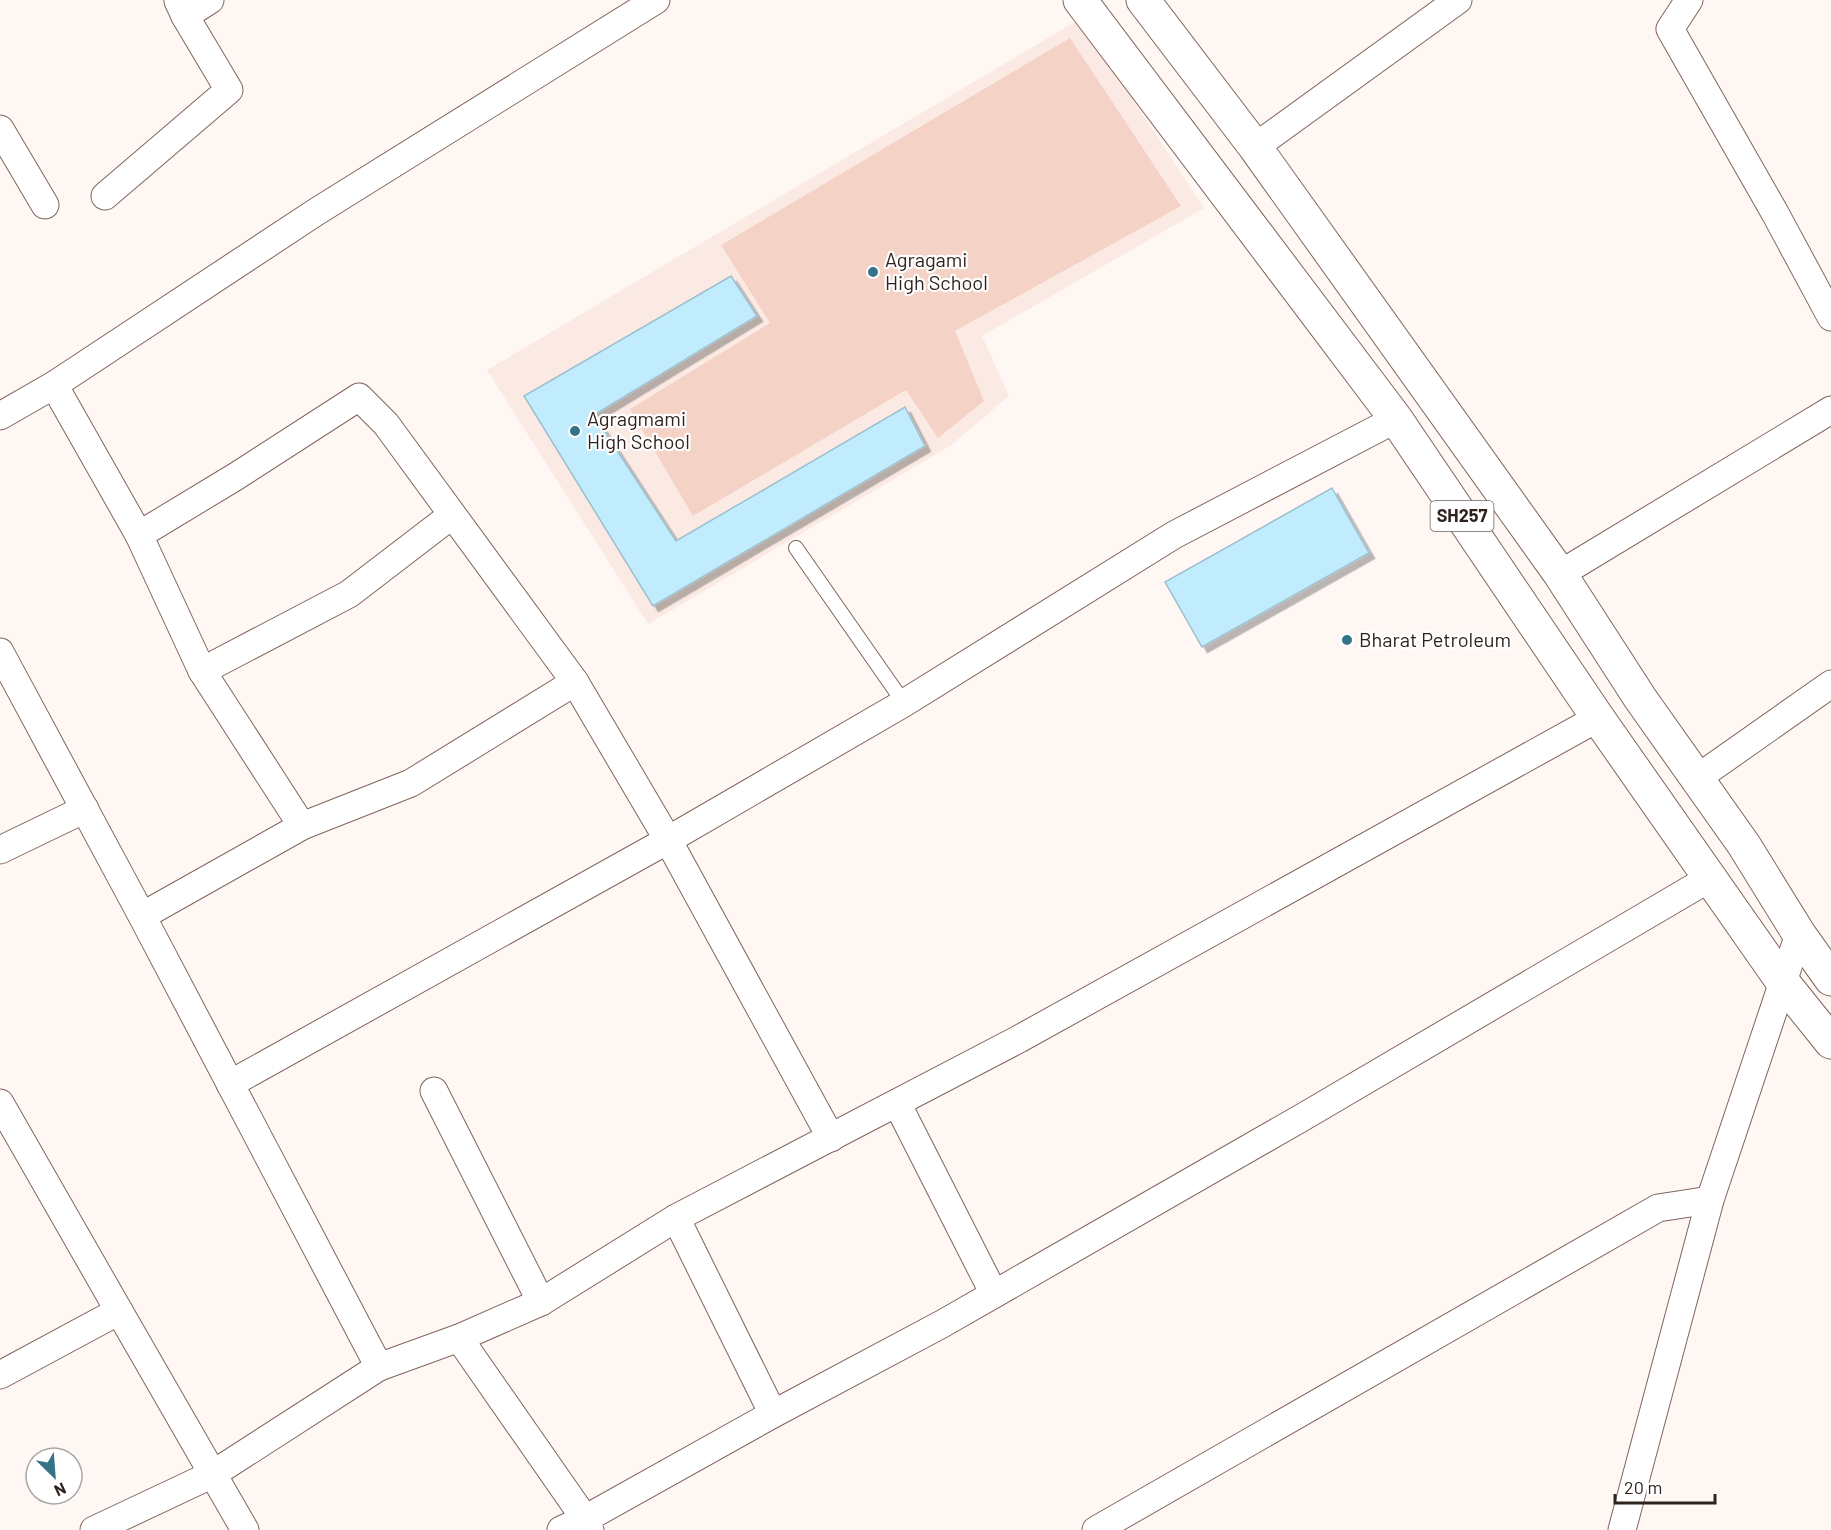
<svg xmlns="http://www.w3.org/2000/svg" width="1831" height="1530" font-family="Barlow,sans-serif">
<defs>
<filter id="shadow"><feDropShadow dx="5.5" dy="5.5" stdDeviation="0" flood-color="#0004"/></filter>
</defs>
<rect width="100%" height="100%" fill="#fef7f4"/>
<!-- built -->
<polygon fill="#fbeae4" points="1080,19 1204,208 982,336 1009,396 950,446 648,624 487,370"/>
<!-- green -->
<polygon fill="#f5d2c6" points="1070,38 1181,206 955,331 984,401 938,438 906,390 693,516 630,409 770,323 721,245"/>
<!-- building -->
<g fill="#c0ecfe" stroke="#9ebfcc" stroke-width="1.5" filter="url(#shadow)">
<polygon points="731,276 757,316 594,415 676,541 905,407 925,446 653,606 524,396"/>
<polygon points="1332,488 1369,553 1202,647 1165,582"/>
</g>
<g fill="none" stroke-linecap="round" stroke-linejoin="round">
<!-- service casing -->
<g stroke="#81655b" stroke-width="16">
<polyline id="service" points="796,548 904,703"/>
</g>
<!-- minor casing -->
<g stroke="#81655b" stroke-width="29">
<g id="minor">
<polyline points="1689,0 1670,29 1775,213 1831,317"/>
<polyline points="178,1 185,16 210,0"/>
<polyline points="0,129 45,205"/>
<polyline points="1255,147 1458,0"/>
<polyline points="105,196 229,90 185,16"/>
<polyline points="0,416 54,385"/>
<polyline points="139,535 235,477 359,397 386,424 575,682 668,840 831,1138"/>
<polyline points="1560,574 1831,410"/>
<polyline points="0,652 142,916 379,1367 459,1338"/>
<polyline points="202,671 349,594 452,515"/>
<polyline points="1696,779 1831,684"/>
<polyline points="302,826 202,671 139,535 54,385 316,212 656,0"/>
<polyline points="0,850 85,809"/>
<polyline points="142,916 302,826 411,783 575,682"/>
<polyline points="230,1084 668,840 904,703 1174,535 1396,419"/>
<polyline points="434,1091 541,1302"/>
<polyline points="0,1103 119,1311"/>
<polyline points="897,1103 994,1294"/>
<polyline points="676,1218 773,1414"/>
<polyline points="0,1375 119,1311 245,1530"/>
<polyline points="94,1530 213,1474 379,1367"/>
<polyline points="561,1530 585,1519 459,1338 541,1302 676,1218 1019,1039 1598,718"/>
<polyline points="590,1530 585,1519 773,1414 942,1324 1303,1117 1710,878"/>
<polyline points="1096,1530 1658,1208 1710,1200"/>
<polyline points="1622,1530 1710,1200 1799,934"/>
</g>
</g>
<!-- primary casing -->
<g stroke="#81655b" stroke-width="35">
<g id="primary">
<polyline points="1080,0 1396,419 1598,718 1782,981 1831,1042"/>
<polyline points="1143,0 1255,147 1560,574 1640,698 1744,845 1799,934 1831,979"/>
</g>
</g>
<!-- service -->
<use href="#service" stroke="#fff" stroke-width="14"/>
<!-- minor -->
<use href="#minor" stroke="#fff" stroke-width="27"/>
<!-- primary -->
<use href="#primary" stroke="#fff" stroke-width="33"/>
</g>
<!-- markers -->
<g fill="#357389" stroke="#fff" stroke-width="2">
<circle cx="873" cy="272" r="6"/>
<circle cx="575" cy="431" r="6"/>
<circle cx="1347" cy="640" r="6"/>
</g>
<g text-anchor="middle" stroke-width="4.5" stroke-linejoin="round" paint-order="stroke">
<!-- shield labels -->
<rect fill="#fff" stroke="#6d6562" stroke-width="1.5" x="1430.5" y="501" width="63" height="30" rx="4.5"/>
<g font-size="18" font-weight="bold" fill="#2f231f">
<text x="1462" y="522">SH257</text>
</g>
<!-- poi labels -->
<g font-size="20" fill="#2f231f" stroke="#fff" text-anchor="start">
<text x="885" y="267">Agragami<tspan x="885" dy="23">High School</tspan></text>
<text x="587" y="426">Agragmami<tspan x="587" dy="23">High School</tspan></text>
<text x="1359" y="647">Bharat Petroleum</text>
</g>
</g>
<!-- north arrow -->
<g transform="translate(54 1476) rotate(155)"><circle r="28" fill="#ffffff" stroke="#aca7a5" stroke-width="1.5"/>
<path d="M0-4.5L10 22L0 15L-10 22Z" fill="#357389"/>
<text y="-9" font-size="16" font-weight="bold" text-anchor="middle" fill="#2f231f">N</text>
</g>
<!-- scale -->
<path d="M1615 1494v9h100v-9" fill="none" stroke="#2f231f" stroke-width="3"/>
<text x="1624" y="1494" font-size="18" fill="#2f231f" stroke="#ffffff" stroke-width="4.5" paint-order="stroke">20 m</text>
</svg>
